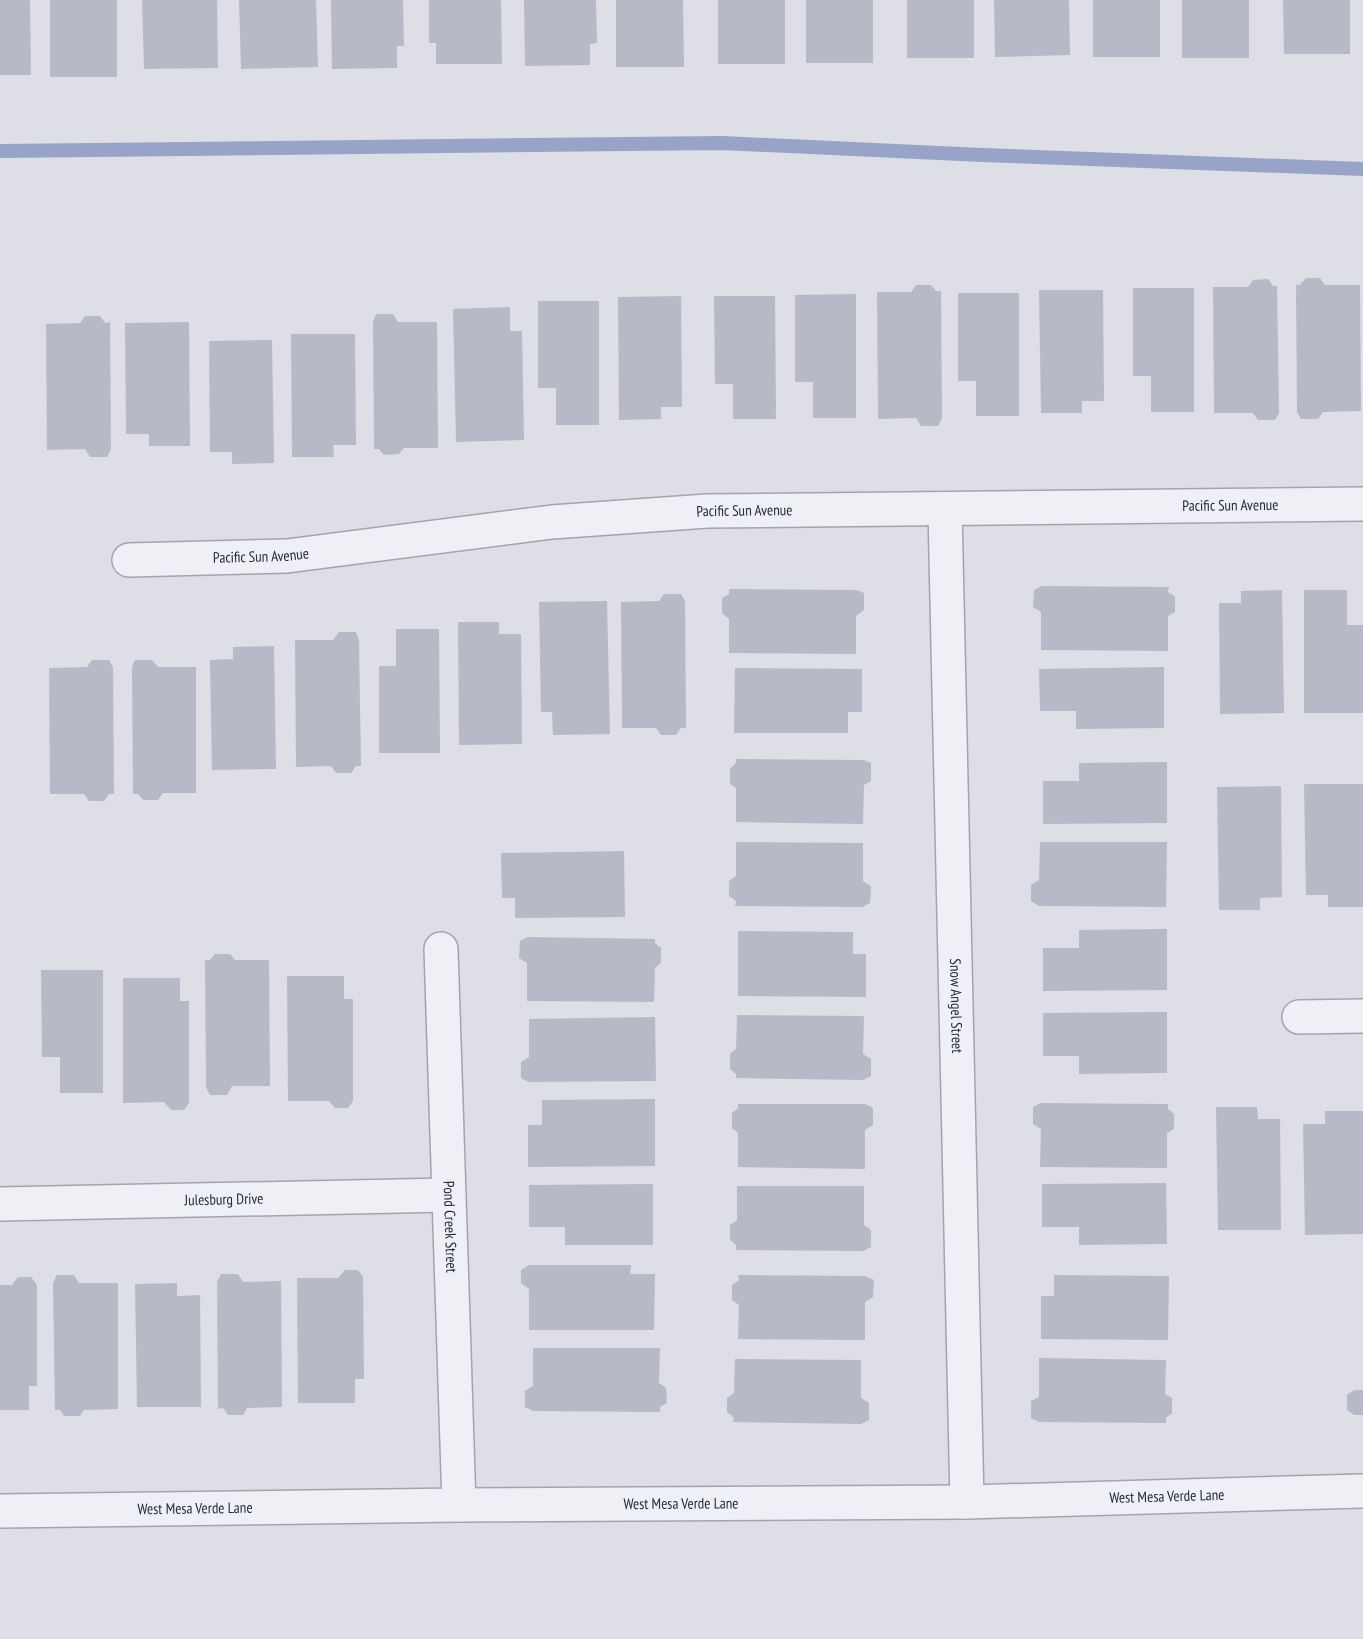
<svg xmlns="http://www.w3.org/2000/svg" width="1363" height="1639" font-family="'PT Sans Narrow',sans-serif">
<rect width="100%" height="100%" fill="#dddee6"/>
<g fill="none" stroke-linecap="round" stroke-linejoin="round">
<!-- stream -->
<polyline stroke="#97a4c7" stroke-width="14" points="0,151 722,143 982,155 1363,169"/>
</g>
<!-- building -->
<g fill="#b7b9c6">
<polygon points="0,0 30,0 31,75 0,75"/>
<rect x="50" y="0" width="67" height="77"/>
<polygon points="142,0 217,0 218,68 144,69"/>
<polygon points="239,0 316,0 318,67 241,69"/>
<polygon points="331,0 403,0 404,46 397,46 397,68 332,69"/>
<polygon points="429,0 501,0 502,64 436,64 436,43 429,43"/>
<polygon points="524,0 596,0 597,43 590,44 590,65 525,66"/>
<polygon points="616,0 683,0 684,67 616,67"/>
<rect x="718" y="0" width="67" height="64"/>
<rect x="806" y="0" width="67" height="63"/>
<rect x="907" y="0" width="67" height="58"/>
<polygon points="994,0 1069,0 1070,55 995,57"/>
<rect x="1093" y="0" width="67" height="57"/>
<rect x="1182" y="0" width="67" height="58"/>
<polygon points="1283,0 1350,0 1350,54 1284,54"/>
<polygon points="1306,278 1320,278 1325,285 1360,285 1361,411 1323,412 1318,419 1301,419 1297,412 1296,285 1300,285"/>
<polygon points="1268,279 1273,286 1277,286 1279,413 1275,420 1258,420 1253,413 1214,413 1213,287 1248,287 1253,280"/>
<polygon points="916,285 931,285 936,291 941,291 942,418 938,426 921,426 916,418 878,419 877,292 911,292"/>
<polygon points="1133,288 1194,288 1194,412 1151,412 1151,376 1133,376"/>
<polygon points="1039,290 1103,290 1104,401 1082,401 1082,413 1041,413"/>
<polygon points="958,293 1019,293 1019,416 976,416 976,381 958,381"/>
<polygon points="856,294 856,418 813,418 813,382 795,382 795,295"/>
<polygon points="681,296 682,407 661,407 661,419 619,420 618,297"/>
<polygon points="714,296 775,296 776,419 733,419 733,384 715,384"/>
<polygon points="538,301 599,301 599,425 556,425 556,388 538,388"/>
<polygon points="510,307 510,331 522,331 524,440 456,442 453,309"/>
<polygon points="376,314 393,314 398,322 437,322 438,448 404,448 399,454 384,455 379,449 374,449 373,322"/>
<polygon points="85,316 100,316 105,323 110,322 111,449 107,457 90,457 85,449 47,450 46,324 80,323"/>
<polygon points="189,322 190,446 149,446 149,434 126,434 125,323"/>
<polygon points="291,334 355,334 356,445 333,445 334,457 292,457"/>
<polygon points="272,340 274,463 232,464 232,452 210,452 209,341"/>
<polygon points="1042,586 1169,587 1168,592 1175,597 1175,612 1168,616 1168,651 1041,650 1041,612 1033,607 1034,590"/>
<polygon points="729,589 856,590 864,593 864,610 856,616 856,654 729,653 729,619 722,613 722,598 729,594"/>
<polygon points="1282,590 1284,713 1220,714 1219,603 1241,603 1241,591"/>
<polygon points="1304,590 1347,590 1347,625 1363,625 1363,713 1304,713"/>
<polygon points="664,594 681,594 685,601 686,728 681,728 676,735 661,735 656,728 622,728 621,602 659,601"/>
<polygon points="607,601 610,734 553,735 552,712 541,712 539,602"/>
<polygon points="458,622 499,622 499,634 521,634 522,744 459,745"/>
<polygon points="396,629 439,629 440,753 379,753 379,666 396,666"/>
<polygon points="339,632 356,632 359,640 361,766 356,766 351,773 336,773 331,766 296,767 295,640 333,640"/>
<polygon points="274,646 276,769 212,770 210,660 233,659 233,647"/>
<polygon points="92,660 109,660 113,667 114,794 109,794 104,801 89,801 84,794 50,794 49,668 87,667"/>
<polygon points="135,660 152,660 158,667 196,667 196,793 163,793 158,800 143,800 138,794 133,794 132,667"/>
<polygon points="1164,667 1164,728 1076,729 1076,711 1040,711 1039,669"/>
<polygon points="735,668 862,669 862,712 848,712 848,733 734,733"/>
<polygon points="736,759 864,760 871,763 871,781 864,785 863,824 736,822 736,788 730,784 730,769 736,763"/>
<polygon points="1167,762 1167,823 1043,824 1043,781 1079,781 1079,763"/>
<polygon points="1304,784 1363,784 1363,907 1328,907 1328,895 1306,895"/>
<polygon points="1281,786 1282,897 1260,898 1260,910 1219,910 1217,787"/>
<polygon points="736,842 863,843 863,881 871,886 870,903 862,907 735,906 736,901 729,896 729,881 736,876"/>
<polygon points="1040,842 1167,842 1166,907 1039,906 1031,901 1031,885 1039,880"/>
<polygon points="624,851 625,917 515,918 515,898 502,898 501,853"/>
<polygon points="1167,929 1167,990 1043,991 1043,948 1079,948 1079,930"/>
<polygon points="738,931 853,932 853,954 866,954 866,997 738,996"/>
<polygon points="528,937 655,939 655,943 661,948 661,963 655,968 654,1002 527,1001 527,963 519,958 520,941"/>
<polygon points="215,954 230,954 235,960 269,960 270,1086 232,1086 227,1095 210,1095 206,1087 205,960 210,960"/>
<polygon points="41,970 103,970 103,1093 60,1093 60,1057 42,1057"/>
<polygon points="287,976 344,976 344,999 353,999 353,1101 348,1108 335,1108 329,1101 288,1101"/>
<polygon points="123,978 180,978 180,1001 189,1001 189,1103 184,1110 171,1110 164,1102 123,1103"/>
<polygon points="1167,1012 1167,1073 1079,1074 1079,1056 1043,1056 1043,1013"/>
<polygon points="737,1015 864,1016 863,1054 871,1059 871,1076 863,1080 736,1078 736,1074 730,1069 730,1054 736,1049"/>
<polygon points="655,1017 656,1081 529,1082 521,1078 521,1062 529,1057 529,1019"/>
<polygon points="655,1099 655,1166 528,1167 528,1125 542,1125 542,1100"/>
<polygon points="1041,1103 1168,1104 1168,1109 1174,1114 1174,1129 1167,1133 1167,1168 1040,1167 1041,1129 1033,1124 1033,1107"/>
<polygon points="738,1104 865,1104 873,1108 873,1125 865,1130 865,1169 738,1167 738,1133 732,1128 732,1113 738,1108"/>
<polygon points="1216,1107 1257,1107 1258,1119 1280,1119 1281,1230 1218,1230"/>
<polygon points="1325,1111 1363,1111 1363,1234 1305,1235 1303,1124 1325,1124"/>
<polygon points="1166,1183 1167,1244 1079,1245 1079,1227 1042,1227 1042,1184"/>
<polygon points="653,1184 653,1245 565,1245 565,1227 529,1227 529,1185"/>
<polygon points="737,1186 864,1186 864,1225 871,1230 871,1247 863,1251 736,1250 736,1245 730,1240 730,1225 737,1220"/>
<polygon points="529,1265 631,1265 630,1274 655,1274 654,1330 529,1330 529,1289 521,1283 521,1270"/>
<polygon points="345,1270 358,1270 363,1277 364,1379 355,1379 355,1403 298,1403 297,1278 338,1278"/>
<polygon points="221,1274 238,1274 243,1282 281,1281 282,1407 247,1408 243,1415 228,1415 223,1408 218,1409 217,1282"/>
<polygon points="57,1275 74,1275 79,1283 118,1283 118,1409 84,1410 80,1416 64,1416 60,1410 55,1410 53,1283"/>
<polygon points="738,1275 865,1276 874,1280 873,1297 865,1302 865,1340 738,1339 739,1305 732,1300 732,1285 739,1280"/>
<polygon points="1054,1275 1169,1276 1168,1340 1041,1339 1041,1296 1054,1296"/>
<polygon points="18,1277 31,1277 37,1285 37,1386 29,1386 29,1410 0,1410 0,1285 12,1285"/>
<polygon points="177,1283 177,1296 200,1295 201,1407 137,1407 135,1284"/>
<polygon points="533,1348 660,1348 659,1383 666,1388 667,1403 660,1407 660,1412 533,1411 525,1407 525,1391 533,1386"/>
<polygon points="1039,1358 1166,1360 1165,1394 1172,1398 1172,1413 1166,1418 1166,1423 1039,1422 1031,1418 1031,1401 1039,1397"/>
<polygon points="735,1359 861,1360 861,1398 869,1403 869,1420 861,1424 733,1422 734,1418 727,1412 727,1398 734,1393"/>
<polygon points="1354,1390 1363,1390 1363,1415 1354,1415 1347,1410 1347,1395"/>
</g>
<g fill="none" stroke-linecap="round" stroke-linejoin="round">
<!-- minor casing -->
<g stroke="#a2a4b0" stroke-width="36">
<g id="minor">
<path id="s1" d="M945,510L967,1502"/>
<path id="s2" d="M129,560L287,556L552,522L707,511L1363,504"/>
<path id="s3" d="M441,949L459,1505"/>
<polyline points="1299,1017 1363,1016"/>
<path id="s4" d="M0,1204L448,1195"/>
<path id="s5" d="M0,1511L459,1505L967,1502L1363,1491"/>
</g>
</g>
<!-- minor -->
<use href="#minor" stroke="#eff0f5" stroke-width="33"/>
</g>
<g text-anchor="middle" stroke-width="4.5" stroke-linejoin="round" paint-order="stroke">
<!-- street labels -->
<g font-size="15" fill="#262a3d" stroke="#ecedf4">
<text dy="5" stroke="none"><textPath href="#s2" startOffset="1104">Pacific Sun Avenue</textPath></text>
<text dy="5" stroke="none"><textPath href="#s2" startOffset="618">Pacific Sun Avenue</textPath></text>
<text dy="5" stroke="none"><textPath href="#s2" startOffset="132">Pacific Sun Avenue</textPath></text>
<text dy="5" stroke="none"><textPath href="#s1" startOffset="496">Snow Angel Street</textPath></text>
<text dy="5" stroke="none"><textPath href="#s4" startOffset="224">Julesburg Drive</textPath></text>
<text dy="5" stroke="none"><textPath href="#s3" startOffset="278">Pond Creek Street</textPath></text>
<text dy="5" stroke="none"><textPath href="#s5" startOffset="1167">West Mesa Verde Lane</textPath></text>
<text dy="5" stroke="none"><textPath href="#s5" startOffset="681">West Mesa Verde Lane</textPath></text>
<text dy="5" stroke="none"><textPath href="#s5" startOffset="195">West Mesa Verde Lane</textPath></text>
</g>
</g>
</svg>
